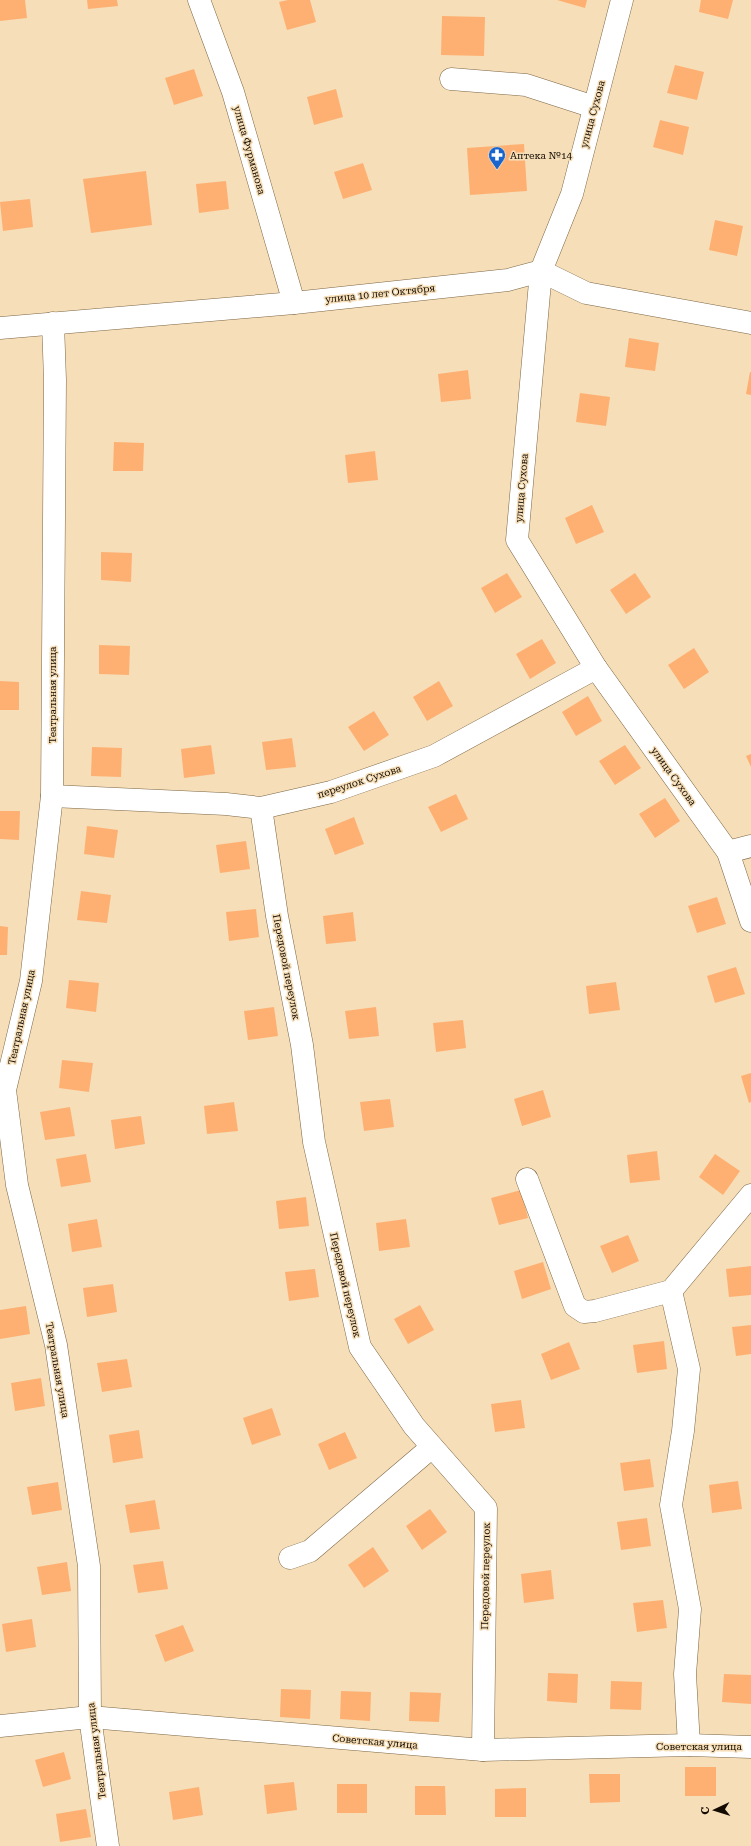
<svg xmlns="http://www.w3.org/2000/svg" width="751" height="1846" font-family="'Roboto Serif',serif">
<rect width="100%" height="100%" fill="#f6deb8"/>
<!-- building -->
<g fill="#feb072">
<polygon points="0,0 25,0 27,18 0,21"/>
<polygon points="87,0 117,0 118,6 88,9"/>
<polygon points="288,0 310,0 316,22 287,30 279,2"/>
<polygon points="557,0 587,0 585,8"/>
<polygon points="701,0 733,0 728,19 699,12"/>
<polygon points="442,16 485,17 484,56 441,55"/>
<polygon points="675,65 704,72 697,100 667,93"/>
<polygon points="194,69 203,96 174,105 165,78"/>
<polygon points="336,89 343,117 314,125 307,97"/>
<polygon points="660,120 689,127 683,155 653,147"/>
<polygon points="524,144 527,191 470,195 467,148"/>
<polygon points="363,163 372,190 343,199 334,172"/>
<polygon points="146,171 152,225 91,233 83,179"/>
<polygon points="226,181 229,209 199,213 196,184"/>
<polygon points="30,199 33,227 3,231 0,202"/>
<polygon points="715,220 743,226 737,256 709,250"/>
<polygon points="629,338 659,343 655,371 625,367"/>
<polygon points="468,370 471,399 441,402 438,374"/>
<polygon points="750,372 751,372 751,395 746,394"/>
<polygon points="580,393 610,397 606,426 576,422"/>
<polygon points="114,442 144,443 143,471 113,471"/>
<polygon points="375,451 378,480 348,483 345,455"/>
<polygon points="592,505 604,532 576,544 565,518"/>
<polygon points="101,552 132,553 131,582 101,580"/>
<polygon points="507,573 522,597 495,613 481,588"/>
<polygon points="635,573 651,597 626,614 610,590"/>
<polygon points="542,639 556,663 530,679 516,654"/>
<polygon points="99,645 130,646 129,675 99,674"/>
<polygon points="694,648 709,672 684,689 668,665"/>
<polygon points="0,681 19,682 19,710 0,710"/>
<polygon points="439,681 453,706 427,721 413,697"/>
<polygon points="588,696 602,721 576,736 562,712"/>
<polygon points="374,711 389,735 364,751 348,727"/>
<polygon points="292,738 296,767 266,770 262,742"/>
<polygon points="211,745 215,774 184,778 181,749"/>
<polygon points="625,745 641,768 615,785 599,761"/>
<polygon points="92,747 122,748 121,777 91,776"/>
<polygon points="751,754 751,767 746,756"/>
<polygon points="456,794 468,819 441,832 428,807"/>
<polygon points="665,798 680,821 655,838 639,814"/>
<polygon points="0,811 20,811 19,840 0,839"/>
<polygon points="354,817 364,844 335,855 325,829"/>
<polygon points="87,826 118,830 114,858 84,854"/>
<polygon points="246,841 250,869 220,873 216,845"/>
<polygon points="81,891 111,895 107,923 77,920"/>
<polygon points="717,897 726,924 697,933 688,906"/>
<polygon points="256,909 259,937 229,941 226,912"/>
<polygon points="353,912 356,941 326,944 323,916"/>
<polygon points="0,926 8,927 7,955 0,955"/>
<polygon points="736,967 745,994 715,1003 707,976"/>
<polygon points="69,980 99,983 96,1012 66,1008"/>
<polygon points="616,982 620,1010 589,1014 586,986"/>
<polygon points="274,1007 278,1036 248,1040 244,1011"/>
<polygon points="376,1007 379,1036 349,1039 345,1011"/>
<polygon points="463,1020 466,1048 436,1052 433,1023"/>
<polygon points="62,1060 93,1063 89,1092 59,1088"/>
<polygon points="751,1073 751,1102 749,1103 741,1076"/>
<polygon points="543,1090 551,1117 522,1126 514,1099"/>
<polygon points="390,1099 394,1127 364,1131 360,1102"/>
<polygon points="234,1102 238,1131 207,1134 204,1106"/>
<polygon points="70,1107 75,1136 45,1140 40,1112"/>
<polygon points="141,1116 145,1144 115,1149 111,1120"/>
<polygon points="657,1151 660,1180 630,1183 627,1155"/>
<polygon points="86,1154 91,1182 61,1187 56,1159"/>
<polygon points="715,1154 740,1171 723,1195 699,1177"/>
<polygon points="521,1190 528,1218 499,1225 491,1198"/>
<polygon points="306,1197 309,1226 279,1229 276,1201"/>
<polygon points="97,1219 102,1247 72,1252 68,1224"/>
<polygon points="406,1219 410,1247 379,1251 376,1223"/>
<polygon points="628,1235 639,1261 612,1273 600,1246"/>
<polygon points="543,1262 551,1289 522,1299 514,1271"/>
<polygon points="751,1266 751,1295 729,1297 726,1269"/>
<polygon points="315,1269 319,1297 289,1301 285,1272"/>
<polygon points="113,1284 117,1312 87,1317 83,1288"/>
<polygon points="420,1305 434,1330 408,1344 394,1319"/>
<polygon points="26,1306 30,1334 0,1339 0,1310"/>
<polygon points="751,1325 751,1354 736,1356 732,1327"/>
<polygon points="664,1341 667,1369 637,1373 633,1345"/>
<polygon points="569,1342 580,1369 551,1380 541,1354"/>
<polygon points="127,1359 132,1387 102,1392 97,1363"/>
<polygon points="41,1378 45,1406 15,1411 11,1383"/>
<polygon points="521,1400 525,1428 495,1432 491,1404"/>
<polygon points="272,1408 281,1435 252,1445 243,1418"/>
<polygon points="139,1430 143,1458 113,1463 109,1435"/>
<polygon points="345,1432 357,1458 329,1470 318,1444"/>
<polygon points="650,1459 654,1487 624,1491 620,1463"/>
<polygon points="738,1481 742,1509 712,1513 709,1485"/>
<polygon points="58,1482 62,1510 32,1515 27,1487"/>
<polygon points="155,1500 160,1529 130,1533 125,1505"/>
<polygon points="430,1509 447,1532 422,1550 406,1526"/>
<polygon points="647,1518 651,1546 621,1550 617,1522"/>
<polygon points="373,1547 389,1571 364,1588 348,1565"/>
<polygon points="163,1561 168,1589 138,1593 133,1565"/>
<polygon points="67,1562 71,1591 42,1595 37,1567"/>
<polygon points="551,1570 554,1599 524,1603 521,1574"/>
<polygon points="663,1600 667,1628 637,1632 633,1603"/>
<polygon points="32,1619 36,1647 6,1652 2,1624"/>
<polygon points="183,1625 194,1651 165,1662 155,1635"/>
<polygon points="548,1673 578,1674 577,1703 547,1701"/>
<polygon points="724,1674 751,1675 751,1704 722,1702"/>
<polygon points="611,1681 642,1682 641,1710 610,1709"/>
<polygon points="281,1689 311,1690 310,1719 280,1717"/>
<polygon points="341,1691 371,1692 370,1721 340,1719"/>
<polygon points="410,1692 441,1693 439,1722 409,1721"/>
<polygon points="64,1752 71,1779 43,1787 35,1760"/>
<rect x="685" y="1767" width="31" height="29"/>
<polygon points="589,1774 620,1774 620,1802 590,1803"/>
<polygon points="294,1782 297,1810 267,1814 264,1785"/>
<rect x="337" y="1784" width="30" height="29"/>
<polygon points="415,1786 445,1786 446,1815 415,1815"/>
<polygon points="199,1787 203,1815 173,1820 169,1792"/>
<polygon points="526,1788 526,1817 495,1817 495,1789"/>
<polygon points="86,1809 91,1837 60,1842 56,1814"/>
</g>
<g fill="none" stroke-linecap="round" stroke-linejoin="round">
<!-- street casing -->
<g stroke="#7c6644" stroke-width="23">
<g id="street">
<polyline points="199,0 233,92 294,303"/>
<polyline points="451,79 526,85 594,107"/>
<polyline points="53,323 55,380 52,796 31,981 5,1090 17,1185 56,1345 89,1566 90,1717 108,1846"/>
<polyline points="751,323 586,293 541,271 517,540 596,668 728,852 751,921"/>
<polyline points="52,796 226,804 261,808 331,792 434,756 596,668"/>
<polyline points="261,808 277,916 302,1045 314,1142 360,1347 414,1426 486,1508 483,1750"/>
<polyline points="728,852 751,846"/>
<polyline points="527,1179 575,1306 584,1312 595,1311 671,1291"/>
<polyline points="290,1558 310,1551 432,1447"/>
<polyline points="0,1726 90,1717 483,1750 689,1745 751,1747"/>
<polyline points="689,1745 685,1674 690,1609 671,1505 683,1431 689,1369 671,1291 751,1195"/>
</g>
</g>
<!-- secondary casing -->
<g stroke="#7c6644" stroke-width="23">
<polyline id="secondary" points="0,328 294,303 508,280 541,271 572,194 622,0"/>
</g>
<!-- street -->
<use href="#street" stroke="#fff" stroke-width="22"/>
<!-- secondary -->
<use href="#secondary" stroke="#fff" stroke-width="22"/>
</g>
<!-- icons -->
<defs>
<g id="pharmacy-pin" transform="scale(0.9)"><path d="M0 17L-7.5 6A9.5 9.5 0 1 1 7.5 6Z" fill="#1965cf" stroke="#f6deb8"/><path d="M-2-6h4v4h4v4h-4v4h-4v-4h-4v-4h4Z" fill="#fff"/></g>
</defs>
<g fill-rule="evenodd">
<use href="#pharmacy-pin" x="497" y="155"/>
</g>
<g text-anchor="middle" stroke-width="3" stroke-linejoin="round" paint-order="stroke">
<!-- street labels -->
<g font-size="10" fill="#130b01" stroke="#f6deb8">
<text transform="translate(592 114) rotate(-75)" y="4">улица Сухова</text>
<text transform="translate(250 150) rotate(74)" y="4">улица Фурманова</text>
<text transform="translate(380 293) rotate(-6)" y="4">улица 10 лет Октября</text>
<text transform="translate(521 488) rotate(-85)" y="4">улица Сухова</text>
<text transform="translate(52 695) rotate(-90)" y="4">Театральная улица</text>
<text transform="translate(674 776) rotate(54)" y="4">улица Сухова</text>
<text transform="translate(359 781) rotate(-18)" y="4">переулок Сухова</text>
<text transform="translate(287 967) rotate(79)" y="4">Передовой переулок</text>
<text transform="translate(21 1017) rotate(-78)" y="4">Театральная улица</text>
<text transform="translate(346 1285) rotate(77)" y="4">Передовой переулок</text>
<text transform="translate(58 1370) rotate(80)" y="4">Театральная улица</text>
<text transform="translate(485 1576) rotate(-89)" y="4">Передовой переулок</text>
<text transform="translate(375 1741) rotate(5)" y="4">Советская улица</text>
<text x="699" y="1750">Советская улица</text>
<text transform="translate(96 1751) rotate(-97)" y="4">Театральная улица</text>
</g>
<!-- poi labels -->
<g font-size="10" fill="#130b01" stroke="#f6deb8" text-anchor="start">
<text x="510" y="159">Аптека №14</text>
</g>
</g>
<!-- north arrow -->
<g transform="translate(715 1810) rotate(266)" stroke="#f6deb8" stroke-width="3" paint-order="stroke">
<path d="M0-3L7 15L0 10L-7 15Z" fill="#130b01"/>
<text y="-6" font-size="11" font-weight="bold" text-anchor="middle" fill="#130b01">С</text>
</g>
</svg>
